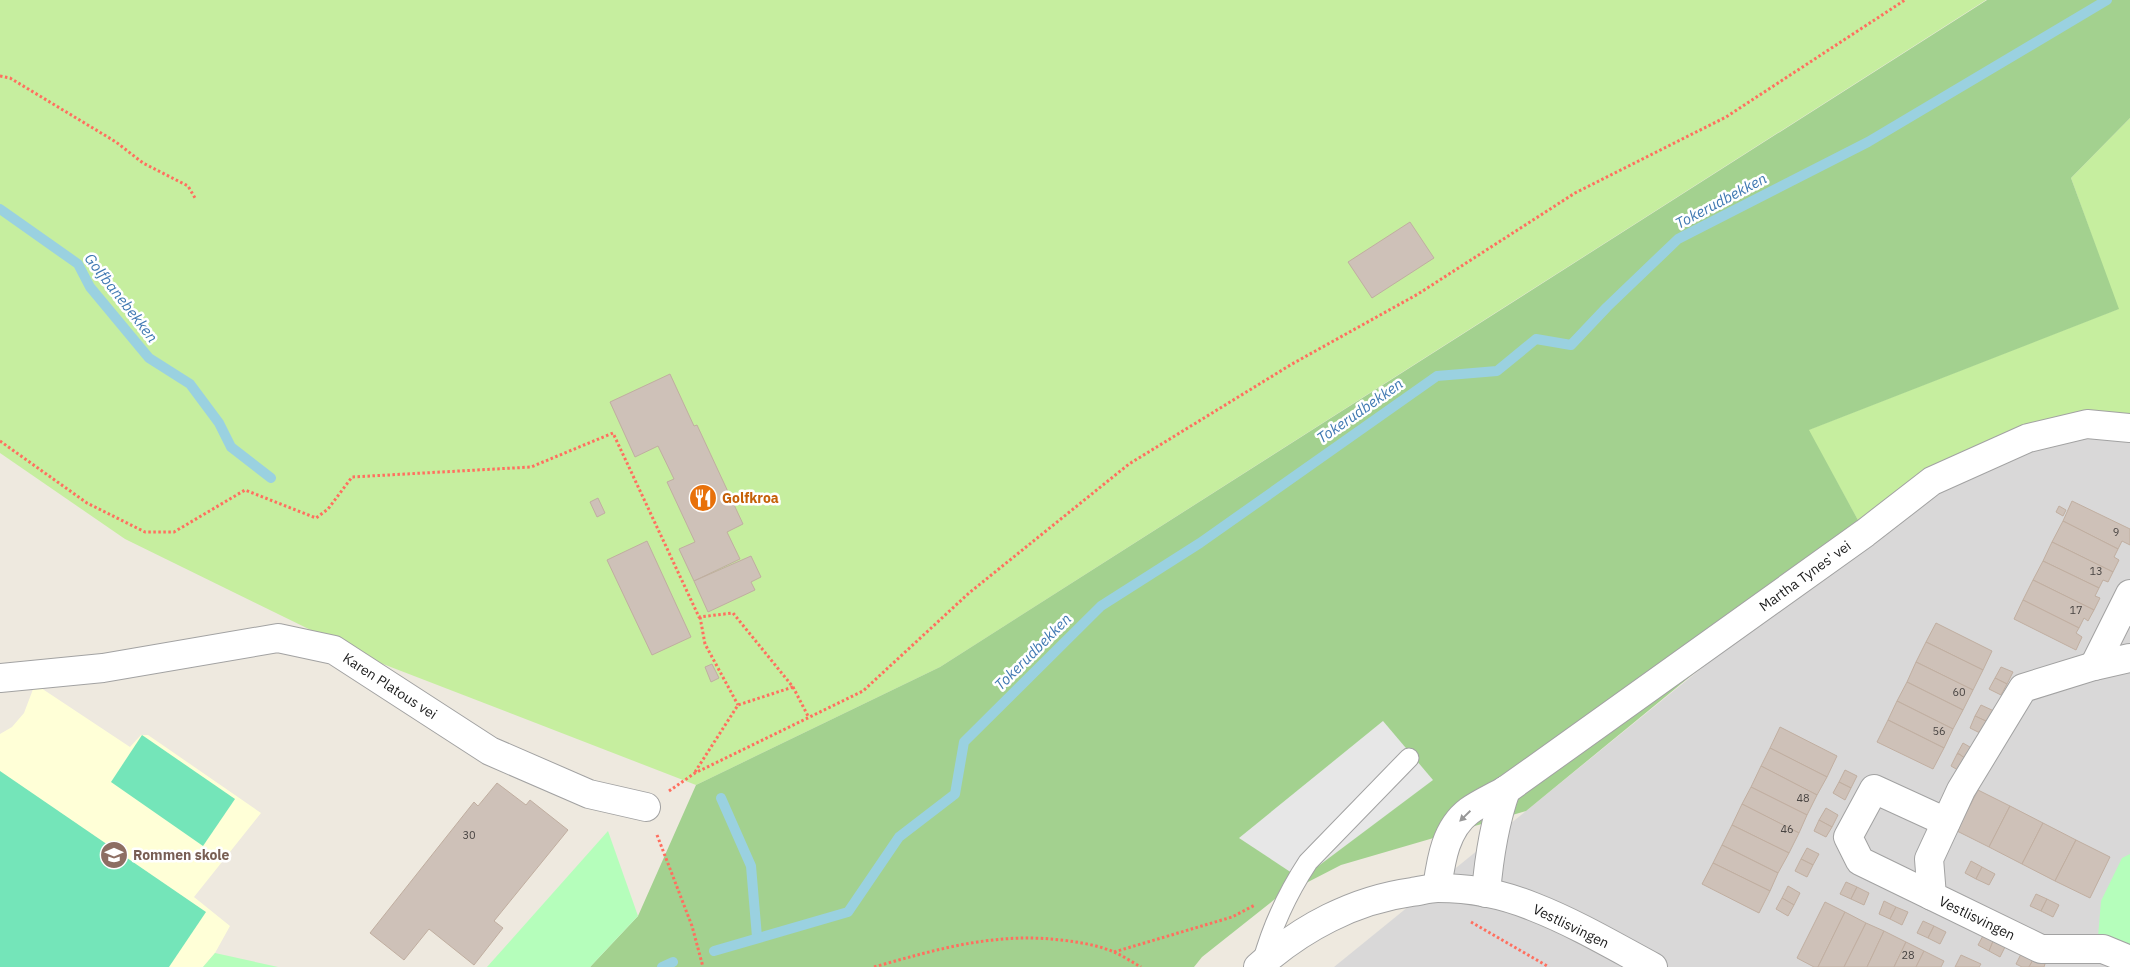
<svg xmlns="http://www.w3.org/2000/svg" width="2130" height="967" font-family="'IBM Plex Sans',sans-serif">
<rect width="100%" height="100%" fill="#eee9df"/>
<!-- residential -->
<polygon fill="#d9d8d8" points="2130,428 2130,967 1334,967 1932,481 2028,438"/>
<!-- education -->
<polygon fill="#ffffd7" points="35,684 130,747 141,735 148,735 261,813 194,897 230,926 215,953 203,967 0,967 0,734 12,727 24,713"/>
<!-- grass -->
<g fill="#c6ee9f">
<polygon points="0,0 1986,0 940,667 696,785 370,659 125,539 0,453"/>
<polygon points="2130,118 2130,428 2028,438 1865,533 1808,430 2118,309 2071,178"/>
</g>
<!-- forest -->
<polygon fill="#a3d18f" points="1987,0 2130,0 2130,118 2071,178 2119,309 1809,430 1865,533 1526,811 1341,865 1275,899 1202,957 1194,967 590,967 638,916 696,785 940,667"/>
<!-- park -->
<g fill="#b5febb">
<polygon points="608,831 638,916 590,967 487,967"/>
<polygon points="2130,854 2130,952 2098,937 2101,901 2122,858"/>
<polygon points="215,953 278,967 203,967"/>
</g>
<!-- pitch -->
<g fill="#74e5b9">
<polygon points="142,735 235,799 203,846 111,782"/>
<polygon points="0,771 206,912 169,967 0,967"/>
</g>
<!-- parking -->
<polygon fill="#e7e7e7" points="1383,721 1433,780 1301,879 1239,838"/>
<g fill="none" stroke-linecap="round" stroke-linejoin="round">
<!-- stream -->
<g stroke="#9ad1e0" stroke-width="10">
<polyline points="0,209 78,264 90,287 149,358 190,384 219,423 231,447 271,478"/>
<polyline points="721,798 751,866 757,937"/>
<polyline points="714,951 848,912 899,837 955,794 964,742 1101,606 1200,543 1437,376 1497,371 1536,339 1571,345 1607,307 1678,239 1868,142 2107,0"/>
<polyline points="662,967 673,962"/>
</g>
</g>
<!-- building -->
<g fill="#cec1b8" stroke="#c0aea0">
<polygon points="1410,222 1434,258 1372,298 1348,262"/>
<polygon points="670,374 694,426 697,425 743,524 727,532 740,559 694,581 679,549 695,542 667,482 674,479 658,446 635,457 610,402"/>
<polygon points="598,498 605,513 597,517 590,502"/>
<polygon points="2072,501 2130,529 2130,545 2122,541 2118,549 2063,521"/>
<polygon points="2059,506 2066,510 2063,516 2056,512"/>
<polygon points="2063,521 2118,549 2114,557 2119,560 2113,572 2052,542"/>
<polygon points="647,541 691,637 652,655 607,560"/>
<polygon points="2052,542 2113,572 2108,582 2103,580 2099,588 2043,561"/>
<polygon points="751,556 761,577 751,582 755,590 708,612 694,581"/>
<polygon points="2043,561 2099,588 2095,596 2100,598 2094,610 2033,580"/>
<polygon points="2033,580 2094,610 2088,621 2084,618 2079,628 2023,600"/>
<polygon points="2023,600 2079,628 2076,633 2082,637 2076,650 2014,619"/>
<polygon points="1936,623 1992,651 1983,670 1926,642"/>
<polygon points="1926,642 1983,670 1973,690 1916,662"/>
<polygon points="1916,662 1973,690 1963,710 1907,682"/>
<polygon points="712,664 719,678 711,682 705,667"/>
<polygon points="2001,667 2013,672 2007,684 1995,678"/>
<polygon points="1995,678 2007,684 2001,695 1989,689"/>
<polygon points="1907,682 1963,710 1953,729 1897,701"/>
<polygon points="1897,701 1953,729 1944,748 1888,720"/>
<polygon points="1981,705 1994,711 1988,722 1975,716"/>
<polygon points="1975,716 1988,722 1982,734 1970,728"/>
<polygon points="1888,720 1944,748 1933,769 1877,742"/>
<polygon points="1780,727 1837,756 1827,777 1770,748"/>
<polygon points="1963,743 1975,750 1969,761 1959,754 1957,754"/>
<polygon points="1770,748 1827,777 1817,795 1761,766"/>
<polygon points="1957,754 1959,754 1969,761 1963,773 1951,766"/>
<polygon points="1761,766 1817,795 1807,815 1751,787"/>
<polygon points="1845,770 1857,776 1851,788 1839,782"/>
<polygon points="1839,782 1851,788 1845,800 1833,793"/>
<polygon points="497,783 526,805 530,800 568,830 494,921 503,928 474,965 429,929 404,960 370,933 474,802 478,806"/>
<polygon points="1751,787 1807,815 1799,833 1742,804"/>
<polygon points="1978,790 2010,806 1989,847 1957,831"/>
<polygon points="1742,804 1799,833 1789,853 1732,825"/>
<polygon points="2010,806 2043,823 2022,864 1989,847"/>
<polygon points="1826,808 1838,815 1832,827 1819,820"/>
<polygon points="1819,820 1832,827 1826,837 1814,831"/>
<polygon points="2043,823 2076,840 2055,881 2022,864"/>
<polygon points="1732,825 1789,853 1778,873 1722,845"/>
<polygon points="2076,840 2110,857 2090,898 2055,881"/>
<polygon points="1722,845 1778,873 1770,891 1713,863"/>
<polygon points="1807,848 1819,854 1813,865 1801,859"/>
<polygon points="1801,859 1813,865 1807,877 1795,871"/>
<polygon points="1971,861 1982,867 1976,879 1965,873"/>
<polygon points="1713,863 1770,891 1759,913 1702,884"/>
<polygon points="1982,867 1995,874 1989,885 1976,879"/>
<polygon points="1846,882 1857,887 1851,899 1840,894"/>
<polygon points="1788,886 1800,893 1794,905 1782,898"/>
<polygon points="1857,887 1869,893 1864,905 1851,899"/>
<polygon points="2036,894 2047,899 2041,911 2030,906"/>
<polygon points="1782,898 1794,905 1788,916 1776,909"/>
<polygon points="2047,899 2059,905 2053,917 2041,911"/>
<polygon points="1884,901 1896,907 1890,919 1879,914"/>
<polygon points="1825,902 1845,912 1818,967 1814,967 1797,958"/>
<polygon points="1896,907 1908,912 1902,925 1890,919"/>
<polygon points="1845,912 1866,923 1844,967 1818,967"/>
<polygon points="1923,921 1934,926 1928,938 1917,933"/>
<polygon points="1866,923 1884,931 1867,967 1844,967"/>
<polygon points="1934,926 1946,932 1940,944 1928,938"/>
<polygon points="1884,931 1906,942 1894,967 1867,967"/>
<polygon points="1984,934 1994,939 1989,951 1978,945"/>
<polygon points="1994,939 2006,945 2000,957 1989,951"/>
<polygon points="1906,942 1924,951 1916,967 1894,967"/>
<polygon points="1924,951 1944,961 1941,967 1916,967"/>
<polygon points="2022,952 2034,958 2029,967 2022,967 2016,964"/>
<polygon points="1961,955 1981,964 1979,967 1955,967"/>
<polygon points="2034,958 2045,964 2044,967 2029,967"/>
</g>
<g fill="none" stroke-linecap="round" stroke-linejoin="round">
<!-- service casing -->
<g stroke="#a2a2a2" stroke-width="21">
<path id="service" d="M1262,963C1272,926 1287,894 1308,862L1409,758"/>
</g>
<!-- minor casing -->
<g stroke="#a2a2a2" stroke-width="30">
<g id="minor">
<polyline points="2130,658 2094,666 2023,688 1961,790 1929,859 1932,896 2041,949 2103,949 2130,960"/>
<polyline points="2094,666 2130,594"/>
<polyline points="0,678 103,668 278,638 334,650 490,751 589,794 646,807"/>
<polyline points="1506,790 1865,533 1932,481 2028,438 2087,424 2130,428"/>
<polyline points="1932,896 1860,861 1848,837 1874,789 1946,822"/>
</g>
</g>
<!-- tertiary casing -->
<g stroke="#a2a2a2" stroke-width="30">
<g id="tertiary">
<path d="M1437,888C1441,861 1445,829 1469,811C1480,803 1494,797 1506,790"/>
<path d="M1486,893C1489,857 1494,824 1506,790"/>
<path d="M1258,967C1301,928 1354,900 1412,892C1420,891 1430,888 1438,888C1470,888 1505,895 1534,907C1575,923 1614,946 1653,967"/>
</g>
</g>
<!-- path -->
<g stroke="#ff6f5f" stroke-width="3" stroke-dasharray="2.5 2.5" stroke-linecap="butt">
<polyline points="0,76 10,78 116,142 143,163 188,186 195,198"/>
<polyline points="0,441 87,503 145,532 174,532 245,490 316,518 328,509 352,477 531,467 613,433 699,617 733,613 793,687 808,716"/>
<polyline points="700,617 705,644 738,705"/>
<polyline points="695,772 738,705 793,687"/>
<polyline points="669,791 695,773 863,691 969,593 1129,464 1292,364 1418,294 1575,193 1726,117 1905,0"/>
<polyline points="657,835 692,926 703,967"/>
<polyline points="1471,922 1549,967"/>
<polyline points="1114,952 1232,917 1255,905"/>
<path d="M874,967C941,948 999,931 1069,941C1084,943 1100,946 1114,952C1123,956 1132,962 1141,967"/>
</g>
<!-- service -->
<use href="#service" stroke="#fff" stroke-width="19"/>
<!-- minor -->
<use href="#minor" stroke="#fff" stroke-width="28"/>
<!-- tertiary -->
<use href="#tertiary" stroke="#fff" stroke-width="28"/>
</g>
<!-- one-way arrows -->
<defs><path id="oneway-solid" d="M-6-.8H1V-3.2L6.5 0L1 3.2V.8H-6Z" transform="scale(1.25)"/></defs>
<use fill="#989898" href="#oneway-solid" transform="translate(1465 816) rotate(136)"/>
<!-- icons -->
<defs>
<g id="restaurant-disc" transform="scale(1.4375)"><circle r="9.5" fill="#e8710a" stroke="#fff"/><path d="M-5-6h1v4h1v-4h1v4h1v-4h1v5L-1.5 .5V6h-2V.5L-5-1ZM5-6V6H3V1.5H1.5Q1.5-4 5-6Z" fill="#fff"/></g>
<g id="school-disc" transform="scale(1.4375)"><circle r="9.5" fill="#8d6e63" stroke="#fff"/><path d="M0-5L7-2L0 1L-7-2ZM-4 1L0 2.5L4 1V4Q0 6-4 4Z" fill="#fff"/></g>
</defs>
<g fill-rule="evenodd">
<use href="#restaurant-disc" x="703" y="498"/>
<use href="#school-disc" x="114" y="855"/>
</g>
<g text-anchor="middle" stroke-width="5" stroke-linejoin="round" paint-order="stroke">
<!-- number labels -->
<g font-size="11" fill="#484442">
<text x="2116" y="536">9</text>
<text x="2096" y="575">13</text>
<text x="2076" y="614">17</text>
<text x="1959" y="696">60</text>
<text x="1939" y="735">56</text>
<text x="1803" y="802">48</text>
<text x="1787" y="833">46</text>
<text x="469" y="839">30</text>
<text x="1908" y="959">28</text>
</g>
<!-- food labels -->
<g font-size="14" font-weight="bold" fill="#c56008" stroke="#fff" text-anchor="start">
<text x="722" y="503">Golfkroa</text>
</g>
<!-- street labels -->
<g font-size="14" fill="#1b1b1b" stroke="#fff">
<text transform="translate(1805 576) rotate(-36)" y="5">Martha Tynes' vei</text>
<text transform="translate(390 686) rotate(33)" y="5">Karen Platous vei</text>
<text transform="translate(1977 918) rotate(26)" y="5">Vestlisvingen</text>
<text transform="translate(1571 926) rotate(26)" y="5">Vestlisvingen</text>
</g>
<!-- education labels -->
<g font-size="14" font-weight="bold" fill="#785e54" stroke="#fff" text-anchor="start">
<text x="133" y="860">Rommen skole</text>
</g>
<!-- water labels -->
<g font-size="15" font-style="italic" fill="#4079b2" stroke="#fff">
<text transform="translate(1721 201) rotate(-28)" y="5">Tokerudbekken</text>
<text transform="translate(121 298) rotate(52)" y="5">Golfbanebekken</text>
<text transform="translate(1360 411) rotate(-35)" y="5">Tokerudbekken</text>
<text transform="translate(1033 652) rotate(-45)" y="5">Tokerudbekken</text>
</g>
</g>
</svg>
